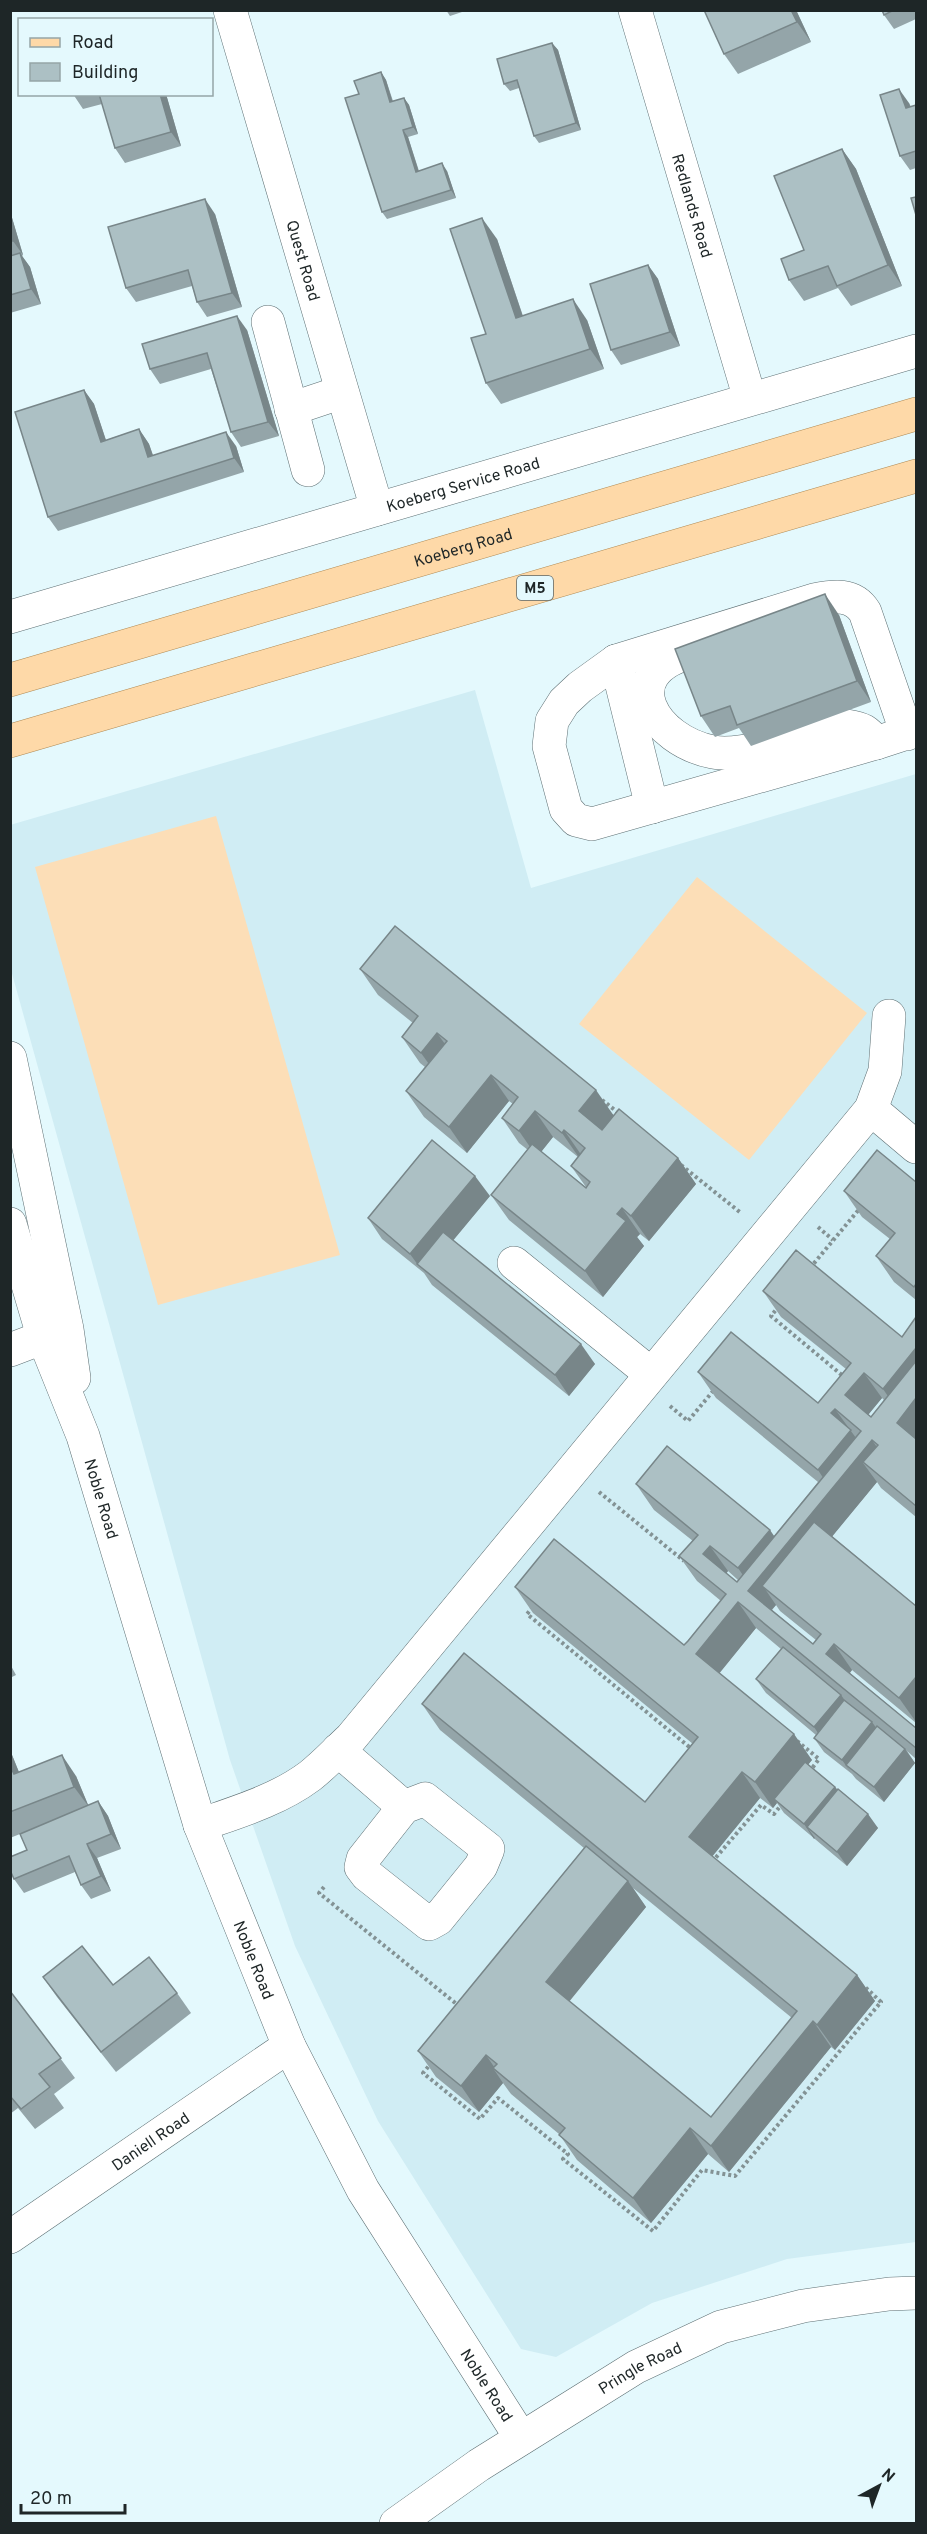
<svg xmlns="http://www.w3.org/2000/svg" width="927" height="2534" font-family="Overpass,sans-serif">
<rect width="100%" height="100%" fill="#e4f9fd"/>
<!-- built -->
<polygon fill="#d0edf4" points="475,690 531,888 916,774 916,2242 787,2259 652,2303 556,2357 521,2349 378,2121 295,1946 230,1760 11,970 10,825"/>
<!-- garden -->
<g fill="#fcdeb7">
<polygon points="216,816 340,1255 158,1305 35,867"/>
<polygon points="697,877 867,1013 749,1160 579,1024"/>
</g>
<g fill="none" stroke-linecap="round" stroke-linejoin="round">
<!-- minor casing -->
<g stroke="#5e7074" stroke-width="34">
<g id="minor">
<path id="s1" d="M230,10L377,509"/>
<path id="s2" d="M635,10L750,399"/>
<polyline points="268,322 308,470"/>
<polyline points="291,409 342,392"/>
<path id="s3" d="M10,617L916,351"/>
<path d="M691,652C612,674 654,741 713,752C743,758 815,734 847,726C862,728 867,731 876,743"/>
<polyline points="616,661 652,807"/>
<path d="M907,734L865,612C853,593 834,596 814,600L616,661L580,687L564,702L552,721L549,746L566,809L576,820L592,824L876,743L916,730"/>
<polyline points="10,1058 67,1329 74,1378"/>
<polyline points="871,1109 916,1147"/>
<path id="s4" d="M10,1224L44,1339L83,1436L200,1825L289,2046L363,2190L521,2438"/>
<polyline points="514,1263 651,1374"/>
<polyline points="10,1350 65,1329"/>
<polyline points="338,1750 404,1807"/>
<polygon points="425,1799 488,1849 481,1866 438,1919 429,1924 367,1875 361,1867 363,1859 404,1807"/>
<path d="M200,1825C237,1812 278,1800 310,1776C324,1765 337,1751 351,1738L871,1109L885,1071L889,1016"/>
<path id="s5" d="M10,2237L289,2046"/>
<path id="s6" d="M396,2524L479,2465L636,2367L721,2327L803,2306L889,2294L916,2293"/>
</g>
</g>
<!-- major casing -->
<g stroke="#af8a55" stroke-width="34">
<g id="major">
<path id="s7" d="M10,680L916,414"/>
<polyline points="10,741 916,476"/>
</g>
</g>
<!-- path -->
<g stroke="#839294" stroke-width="4" stroke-dasharray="3 3" stroke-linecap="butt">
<polyline points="602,1100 620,1114"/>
<polyline points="681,1165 741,1213"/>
<polyline points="818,1227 833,1240"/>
<polyline points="810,1268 861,1207"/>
<polyline points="779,1306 771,1316 843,1376"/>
<polyline points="670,1406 688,1421 714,1390"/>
<polyline points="599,1492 684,1561"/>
<polyline points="533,1607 527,1614 693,1750"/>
<polyline points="797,1741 819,1759 810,1771"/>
<polyline points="712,1862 761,1805 774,1814 782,1804"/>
<polyline points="324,1887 319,1893 459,2006"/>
<polyline points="432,2062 423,2073 480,2119 498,2098 568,2154 563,2159 653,2231 702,2170 735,2176 881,2002 864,1986"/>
</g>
<!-- minor -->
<use href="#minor" stroke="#fff" stroke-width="33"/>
<!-- major -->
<use href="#major" stroke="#fed9a8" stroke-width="33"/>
</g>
<!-- wall -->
<g fill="#94a5a9" fill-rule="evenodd">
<polygon points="446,10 468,10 450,16"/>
<polygon points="704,10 796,10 811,42 738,74 724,54"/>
<polygon points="882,10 916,10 916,19 894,29 884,15"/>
<polygon points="552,43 558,50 581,130 539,143 534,136 519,88 510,91 504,84"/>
<polygon points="381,72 386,80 393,101 404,98 409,105 418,134 408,137 419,171 447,171 456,198 387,219 382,212 359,94"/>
<polygon points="73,94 166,94 181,146 125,163 115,148 102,104 83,109"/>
<polygon points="909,103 911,107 916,105 916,168 910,170 900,156"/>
<polygon points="842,149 856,169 902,286 851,306 838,288 804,301 789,280 804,250"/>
<polygon points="10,211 23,255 22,256 30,267 41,304 10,313"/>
<polygon points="215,214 242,307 207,317 197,302 192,286 136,302 126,288"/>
<polygon points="497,239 523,316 587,320 604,369 501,404 486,383 486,334"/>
<polygon points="648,265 658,279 680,346 621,365 611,350"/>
<polygon points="247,330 279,436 241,447 231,432 211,369 160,384 150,369"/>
<polygon points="84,390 94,404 106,440 139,429 149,444 153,455 236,446 244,472 58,531 48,517"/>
<polygon points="839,615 871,702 751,746 739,728 715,737 701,716"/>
<path d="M360,969L614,1115L678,1158L696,1184L649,1241L640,1234L637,1237L644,1246L603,1297L509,1220L491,1195L528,1150L519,1143L502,1118L513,1104L509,1101L467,1153L424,1117L406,1091L425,1067L420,1063L402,1037L413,1023L378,995ZM553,1137L578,1157L571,1166L586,1187L541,1152Z"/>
<polygon points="916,1182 916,1300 894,1282 876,1256 890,1239 862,1217 844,1191"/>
<polygon points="490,1196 453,1240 595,1364 569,1396 432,1285 424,1273 382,1239 368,1218"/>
<path d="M763,1291L902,1337L916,1317V1517L881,1488L877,1482L832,1536L916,1606V1723L852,1670L850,1673L916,1728V1759L907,1751L915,1763L884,1802L856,1779L852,1774L824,1752L814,1738L816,1735L766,1693L756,1679L781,1649L756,1628L719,1673L812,1760L808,1764L835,1787L878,1828L847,1866L784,1813L777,1803L773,1808L760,1798L712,1856L857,1975L875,2001L835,2050L831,2047L729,2172L708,2154L651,2223L577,2160L559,2134L511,2094L503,2083L479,2112L436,2077L418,2051L584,1848L440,1730L422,1704L645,1802L693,1744L533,1613L515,1587L684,1645L721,1601L697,1581L679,1556L693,1541L654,1510L636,1484L774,1536L818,1482L716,1398L698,1372L818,1403L846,1369L781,1317ZM882,1398L884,1400L871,1417L868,1415ZM728,1571L738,1580L737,1582L726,1574ZM776,1605L780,1611L816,1640L813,1644L772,1610ZM633,1888L792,2018L711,2117L569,2001L646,1907Z"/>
<polygon points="10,1664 16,1675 10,1678"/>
<polygon points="10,1750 19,1772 76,1776 88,1805 98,1801 108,1816 121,1849 97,1858 111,1891 91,1899 81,1885 75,1872 24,1893 14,1879 27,1850 20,1834 10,1838"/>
<polygon points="43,1977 177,1993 191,2013 116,2072 57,1997"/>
<polygon points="10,1991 75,2078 54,2094 64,2108 35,2129 18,2108 10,2114"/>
</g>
<!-- shaded-wall -->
<g fill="#788689">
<polygon points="791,10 796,10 811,42 797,22"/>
<polygon points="552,43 558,50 581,130 576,123"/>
<polygon points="381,72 386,80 395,110 390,102"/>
<polygon points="899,89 909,103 916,123 906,108"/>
<polygon points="160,94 166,94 181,146 171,132"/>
<polygon points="404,98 409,105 418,134 413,127"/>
<polygon points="403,130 408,137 421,179 416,172"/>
<polygon points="842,149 856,169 902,286 888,265"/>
<polygon points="442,163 447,171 456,198 451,190"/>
<polygon points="205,199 215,214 242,307 232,293"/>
<polygon points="10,211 23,255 13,241 10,231"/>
<polygon points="482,218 497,239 530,338 516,318"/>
<polygon points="20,253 30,267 41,304 31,289"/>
<polygon points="648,265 658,279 680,346 670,332"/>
<polygon points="573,299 587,320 604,369 590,349"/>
<polygon points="237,316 247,330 279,436 268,422"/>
<polygon points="84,390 94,404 111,456 101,442"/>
<polygon points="139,429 149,444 158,471 148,457"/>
<polygon points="226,432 236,446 244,472 234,458"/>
<polygon points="825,594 839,615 871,702 857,681"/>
<polygon points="437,1033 455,1058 439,1078 421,1053"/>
<polygon points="491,1075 509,1101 467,1153 449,1127"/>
<polygon points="596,1090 614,1116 597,1137 579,1111"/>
<polygon points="535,1111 553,1137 537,1157 519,1131"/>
<polygon points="564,1130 582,1156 580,1159 562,1133"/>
<polygon points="678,1158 696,1184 649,1241 631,1216"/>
<polygon points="475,1176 490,1196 427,1272 418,1265 410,1254"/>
<polygon points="622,1208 640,1234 637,1237 644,1246 603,1297 585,1271 617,1214"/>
<polygon points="581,1344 595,1364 569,1396 555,1375"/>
<polygon points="916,1348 916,1396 901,1415 883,1389"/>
<polygon points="864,1373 882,1398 863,1421 845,1395"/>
<polygon points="916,1398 916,1446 897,1423"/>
<polygon points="835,1409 864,1449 872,1440 890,1466 863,1463 877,1482 780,1600 763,1586 776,1605 766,1616 748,1591 751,1587 738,1568 770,1530 783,1549 831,1490 818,1470 831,1413"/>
<polygon points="710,1546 728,1571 721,1580 703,1554"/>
<polygon points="738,1602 756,1628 714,1680 696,1654"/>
<polygon points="834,1644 852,1670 844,1680 826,1654"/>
<polygon points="916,1677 916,1722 899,1698"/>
<polygon points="841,1695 851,1709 824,1742 814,1727"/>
<polygon points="872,1722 882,1736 846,1765 852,1774 842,1760"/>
<polygon points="794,1734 812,1760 778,1802 774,1799 777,1803 773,1808 755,1782"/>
<polygon points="905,1749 915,1763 884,1802 874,1787"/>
<polygon points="10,1750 28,1795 14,1774 10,1766"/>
<polygon points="62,1755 76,1776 89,1807 74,1787"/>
<polygon points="742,1772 760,1798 707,1863 689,1837"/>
<polygon points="835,1787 845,1801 807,1827 815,1838 814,1839 804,1824"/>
<polygon points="98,1801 108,1816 121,1849 111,1834"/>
<polygon points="868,1814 878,1828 847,1866 837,1852"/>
<polygon points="87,1844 97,1858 111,1891 101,1876"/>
<polygon points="628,1881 646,1907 564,2008 546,1982"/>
<polygon points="857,1975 875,2001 835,2050 817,2025"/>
<polygon points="813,2021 831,2047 729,2172 711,2146"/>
<polygon points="486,2055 499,2074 493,2068 503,2083 479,2112 461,2086"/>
<polygon points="690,2128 708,2154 651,2223 633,2198"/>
</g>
<!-- building -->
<g fill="#acc0c4" stroke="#788689" stroke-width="1.5">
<polygon points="704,10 791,10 797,22 724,54"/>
<polygon points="882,10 894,10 884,15"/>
<polygon points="552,43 576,123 534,136 517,80 504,84 497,59"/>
<polygon points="381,72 390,102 404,98 413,127 403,130 416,172 442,163 451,190 382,212 345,98 359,94 354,81"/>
<polygon points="899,89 906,108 916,105 916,151 900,156 880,95"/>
<polygon points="99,94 160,94 171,132 115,148"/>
<polygon points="842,149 888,265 837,286 828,266 789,280 781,259 804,250 774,176"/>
<polygon points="916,197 916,215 911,198"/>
<polygon points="205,199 232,293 197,302 188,270 126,288 108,227"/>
<polygon points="482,218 516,318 573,299 590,349 486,383 471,338 486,334 450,229"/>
<polygon points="10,231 13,241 10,241"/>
<polygon points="20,253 31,289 10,295 10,256"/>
<polygon points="648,265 670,332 611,350 590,284"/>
<polygon points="237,316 268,422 231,432 207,353 150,369 142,344"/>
<polygon points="84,390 101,442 139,429 148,457 226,432 234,458 48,517 15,412"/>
<polygon points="825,594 857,681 737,725 730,706 701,716 675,649"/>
<polygon points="395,926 596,1090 579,1111 602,1130 619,1109 678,1158 631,1216 622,1208 617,1214 626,1221 585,1271 491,1195 532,1144 586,1188 590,1182 571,1166 585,1148 564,1130 562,1133 535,1111 519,1131 502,1118 518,1097 491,1075 449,1127 406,1091 447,1041 437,1033 421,1053 402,1037 418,1016 360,969"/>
<polygon points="432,1140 475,1176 410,1254 368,1218"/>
<polygon points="877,1150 916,1182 916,1284 914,1287 876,1256 895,1233 844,1191"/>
<polygon points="443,1232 581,1344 555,1375 417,1264"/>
<polygon points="796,1250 902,1337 916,1317 916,1348 883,1389 864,1373 845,1395 871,1417 916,1361 916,1398 897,1423 916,1439 916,1506 863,1462 878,1445 872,1440 748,1591 813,1644 821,1634 762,1586 814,1522 916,1606 916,1677 899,1698 834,1644 826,1654 916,1728 916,1748 738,1602 696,1654 794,1734 755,1782 742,1772 689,1837 857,1975 817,2025 813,2021 711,2146 690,2128 633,2198 559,2135 565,2128 493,2068 497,2064 486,2055 461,2086 418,2051 586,1846 628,1881 546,1982 711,2117 797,2011 422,1704 464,1653 645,1802 698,1737 515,1587 554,1539 684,1645 688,1641 726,1594 679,1556 698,1535 636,1484 667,1446 770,1530 738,1568 710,1546 703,1554 737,1582 861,1431 835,1409 831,1413 851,1430 818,1470 698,1372 731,1332 818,1403 847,1368 851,1363 763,1291"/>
<polygon points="783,1647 841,1695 814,1727 756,1679"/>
<polygon points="844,1700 872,1722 842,1760 814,1738"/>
<polygon points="877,1726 905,1749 874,1787 846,1765"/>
<polygon points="62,1755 74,1787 10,1812 10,1766 14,1774"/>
<polygon points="805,1762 835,1787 804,1824 774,1799"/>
<polygon points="838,1789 868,1814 837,1852 807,1827"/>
<polygon points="98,1801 111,1834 87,1844 101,1876 81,1885 69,1856 14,1879 10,1870 10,1857 27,1850 20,1834"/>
<polygon points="82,1946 113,1985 149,1957 177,1993 101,2052 43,1977"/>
<polygon points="10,1991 61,2058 39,2074 50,2087 21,2109 10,2096"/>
</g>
<g text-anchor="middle" stroke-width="4.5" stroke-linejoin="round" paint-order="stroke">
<!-- shield labels -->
<rect fill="#e4f9fd" stroke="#596567" stroke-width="1.5" x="517" y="576" width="36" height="24" rx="4.5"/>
<g font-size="15" font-weight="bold" fill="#1e2627">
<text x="535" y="593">M5</text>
</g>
<!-- street labels -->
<g font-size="16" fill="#1e2627" stroke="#e4f9fd">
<text dy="6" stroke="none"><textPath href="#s2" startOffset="204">Redlands Road</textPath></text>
<text dy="6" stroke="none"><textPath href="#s1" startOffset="261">Quest Road</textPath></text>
<text dy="6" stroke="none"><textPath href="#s3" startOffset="472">Koeberg Service Road</textPath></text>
<text dy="6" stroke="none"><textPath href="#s7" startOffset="472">Koeberg Road</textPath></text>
<text dy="6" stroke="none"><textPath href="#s4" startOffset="290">Noble Road</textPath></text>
<text dy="6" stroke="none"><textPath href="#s4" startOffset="776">Noble Road</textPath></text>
<text dy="6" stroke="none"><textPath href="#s5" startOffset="170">Daniell Road</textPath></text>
<text dy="6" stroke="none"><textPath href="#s6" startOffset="290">Pringle Road</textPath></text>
<text dy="6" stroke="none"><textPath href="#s4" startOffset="1262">Noble Road</textPath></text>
</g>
</g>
<!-- border -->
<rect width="927" height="2534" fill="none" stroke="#1e2627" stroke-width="24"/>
<!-- legend -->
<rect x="18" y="18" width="195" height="78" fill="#e4f9fd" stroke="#95a5a7" stroke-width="1.5"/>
<rect x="30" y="38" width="30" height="9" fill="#fed9a8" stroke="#95a5a7" stroke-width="1.5"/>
<text x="72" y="48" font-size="18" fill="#1e2627">Road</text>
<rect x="30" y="63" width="30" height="18" fill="#acc0c4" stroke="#95a5a7" stroke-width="1.5"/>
<text x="72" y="78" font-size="18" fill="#1e2627">Building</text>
<!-- north arrow -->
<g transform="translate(879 2486) rotate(41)" stroke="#e4f9fd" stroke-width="4.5" paint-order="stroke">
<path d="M0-4.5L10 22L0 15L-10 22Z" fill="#1e2627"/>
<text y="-9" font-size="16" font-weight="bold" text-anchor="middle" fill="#1e2627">N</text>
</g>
<!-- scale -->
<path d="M21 2504v9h104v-9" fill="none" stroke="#1e2627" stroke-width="3"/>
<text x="30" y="2504" font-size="18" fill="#1e2627" stroke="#e4f9fd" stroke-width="4.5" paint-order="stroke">20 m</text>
</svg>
